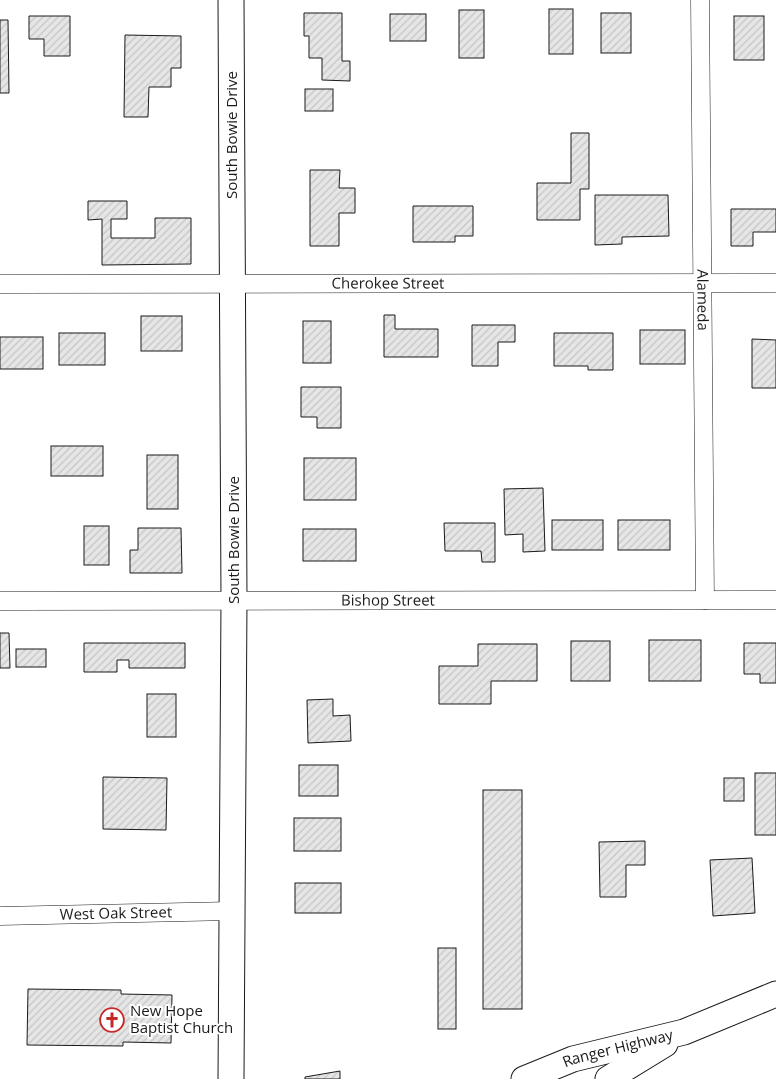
<svg xmlns="http://www.w3.org/2000/svg" width="776" height="1079" font-family="'Open Sans',sans-serif">
<defs>
<pattern id="building-hatch" width="6" height="6" patternUnits="userSpaceOnUse" patternTransform="scale(1.25)"><rect width="6" height="6" fill="#e6e6e6"/><path d="M-1 1l2-2M0 6l6-6M5 7l2-2" fill="none" stroke="#c5c5c5"/></pattern>
</defs>
<rect width="100%" height="100%" fill="#fff"/>
<!-- building -->
<g fill="url(#building-hatch)" stroke="#1a1a1a">
<rect x="549" y="9" width="24" height="45"/>
<rect x="459" y="10" width="25" height="48"/>
<polygon points="304,13 342,13 342,61 350,61 350,81 322,80 322,58 309,58 309,36 304,36"/>
<rect x="601" y="13" width="30" height="40"/>
<rect x="390" y="14" width="36" height="27"/>
<polygon points="29,16 70,16 70,56 44,56 44,39 29,39"/>
<rect x="734" y="16" width="30" height="44"/>
<polygon points="0,20 8,20 9,93 0,93"/>
<polygon points="125,35 181,36 181,68 171,68 171,87 149,87 148,117 124,117"/>
<rect x="305" y="89" width="28" height="22"/>
<polygon points="571,133 589,133 589,189 580,189 580,220 537,220 537,183 571,183"/>
<polygon points="310,170 340,170 339,188 355,188 355,213 339,213 339,246 310,246"/>
<polygon points="595,195 668,195 669,236 622,237 622,244 595,245"/>
<polygon points="88,201 127,201 127,219 111,219 111,238 155,238 155,218 191,218 191,264 102,265 102,219 88,220"/>
<polygon points="413,206 473,206 473,236 455,236 455,242 413,242"/>
<polygon points="731,209 776,209 776,232 753,232 753,246 731,246"/>
<polygon points="384,315 395,315 395,329 438,329 438,357 384,357"/>
<rect x="141" y="316" width="41" height="35"/>
<rect x="303" y="321" width="28" height="42"/>
<polygon points="472,325 515,325 515,342 498,342 498,366 472,366"/>
<rect x="640" y="330" width="45" height="34"/>
<rect x="59" y="333" width="46" height="32"/>
<polygon points="554,333 613,333 613,370 588,370 588,366 554,366"/>
<rect x="0" y="337" width="43" height="32"/>
<polygon points="752,339 776,340 776,388 752,388"/>
<polygon points="301,387 341,387 341,428 317,428 317,417 301,417"/>
<rect x="51" y="446" width="52" height="30"/>
<rect x="147" y="455" width="31" height="54"/>
<rect x="304" y="458" width="52" height="42"/>
<polygon points="543,488 545,551 523,552 523,534 505,535 504,489"/>
<rect x="552" y="520" width="51" height="30"/>
<rect x="618" y="520" width="52" height="30"/>
<polygon points="444,523 495,523 495,562 482,562 481,551 445,551"/>
<rect x="84" y="526" width="25" height="39"/>
<polygon points="138,528 181,528 182,573 130,573 130,550 138,550"/>
<rect x="303" y="529" width="53" height="32"/>
<polygon points="0,633 9,633 10,668 0,668"/>
<rect x="649" y="640" width="52" height="41"/>
<rect x="571" y="641" width="39" height="40"/>
<polygon points="84,643 185,643 185,668 129,668 129,660 117,660 117,672 84,672"/>
<polygon points="744,643 776,643 776,683 760,683 760,674 744,674"/>
<polygon points="478,644 537,644 537,681 491,681 491,704 439,704 439,666 478,666"/>
<rect x="16" y="649" width="30" height="18"/>
<rect x="147" y="694" width="29" height="43"/>
<polygon points="333,699 333,716 350,715 351,741 308,743 307,700"/>
<rect x="299" y="765" width="39" height="31"/>
<rect x="755" y="773" width="21" height="62"/>
<polygon points="103,777 167,778 166,830 103,829"/>
<rect x="724" y="778" width="20" height="23"/>
<rect x="483" y="790" width="39" height="219"/>
<rect x="294" y="818" width="47" height="33"/>
<polygon points="645,841 645,865 626,865 626,897 600,897 599,842"/>
<polygon points="752,858 755,913 713,916 710,860"/>
<rect x="295" y="883" width="46" height="30"/>
<rect x="438" y="948" width="18" height="81"/>
<polygon points="28,989 121,990 121,994 172,995 171,1043 123,1042 123,1046 27,1045"/>
<polygon points="340,1071 340,1079 305,1079 305,1077"/>
</g>
<g fill="none" stroke-linecap="round" stroke-linejoin="round">
<!-- street casing -->
<g stroke="#1a1a1a" stroke-width="19">
<g id="street">
<path id="s1" d="M700,0L705,600"/>
<path id="s2" d="M0,284L776,283"/>
<path id="s3" d="M0,601L776,600"/>
<path id="s4" d="M0,916L232,911"/>
</g>
</g>
<!-- secondary casing -->
<g stroke="#1a1a1a" stroke-width="27">
<g id="secondary">
<polyline points="231,1079 234,600 231,0"/>
<path id="s5" d="M524,1079L573,1059L684,1032L776,994"/>
<polyline points="608,1079 665,1044"/>
</g>
</g>
<!-- street -->
<use href="#street" stroke="#fff" stroke-width="18"/>
<!-- secondary -->
<use href="#secondary" stroke="#fff" stroke-width="25"/>
</g>
<!-- icons -->
<defs>
<g id="church-ring" transform="scale(1.25)"><circle r="9.5" fill="#fff" stroke="#c62828" stroke-width="1.5"/><path d="M-1.2-6h2.4v3.5h3.3v2.4h-3.3V6h-2.4V-.1h-3.3v-2.4h3.3Z" fill="#c62828"/></g>
</defs>
<g fill-rule="evenodd">
<use href="#church-ring" x="112" y="1020"/>
</g>
<g text-anchor="middle" stroke-width="4" stroke-linejoin="round" paint-order="stroke">
<!-- street labels -->
<g font-size="15" fill="#1a1a1a" stroke="#fff">
<text transform="translate(232 135) rotate(-90)" y="5">South Bowie Drive</text>
<text dy="5" stroke="none"><textPath href="#s2" startOffset="388">Cherokee Street</textPath></text>
<text dy="5" stroke="none"><textPath href="#s1" startOffset="300">Alameda</textPath></text>
<text transform="translate(234 540) rotate(-90)" y="5">South Bowie Drive</text>
<text dy="5" stroke="none"><textPath href="#s3" startOffset="388">Bishop Street</textPath></text>
<text dy="5" stroke="none"><textPath href="#s4" startOffset="116">West Oak Street</textPath></text>
<text dy="5" stroke="none"><textPath href="#s5" startOffset="99">Ranger Highway</textPath></text>
</g>
<!-- poi labels -->
<g font-size="15" fill="#1a1a1a" stroke="#fff" text-anchor="start">
<text x="130" y="1016">New Hope<tspan x="130" dy="17">Baptist Church</tspan></text>
</g>
</g>
</svg>
